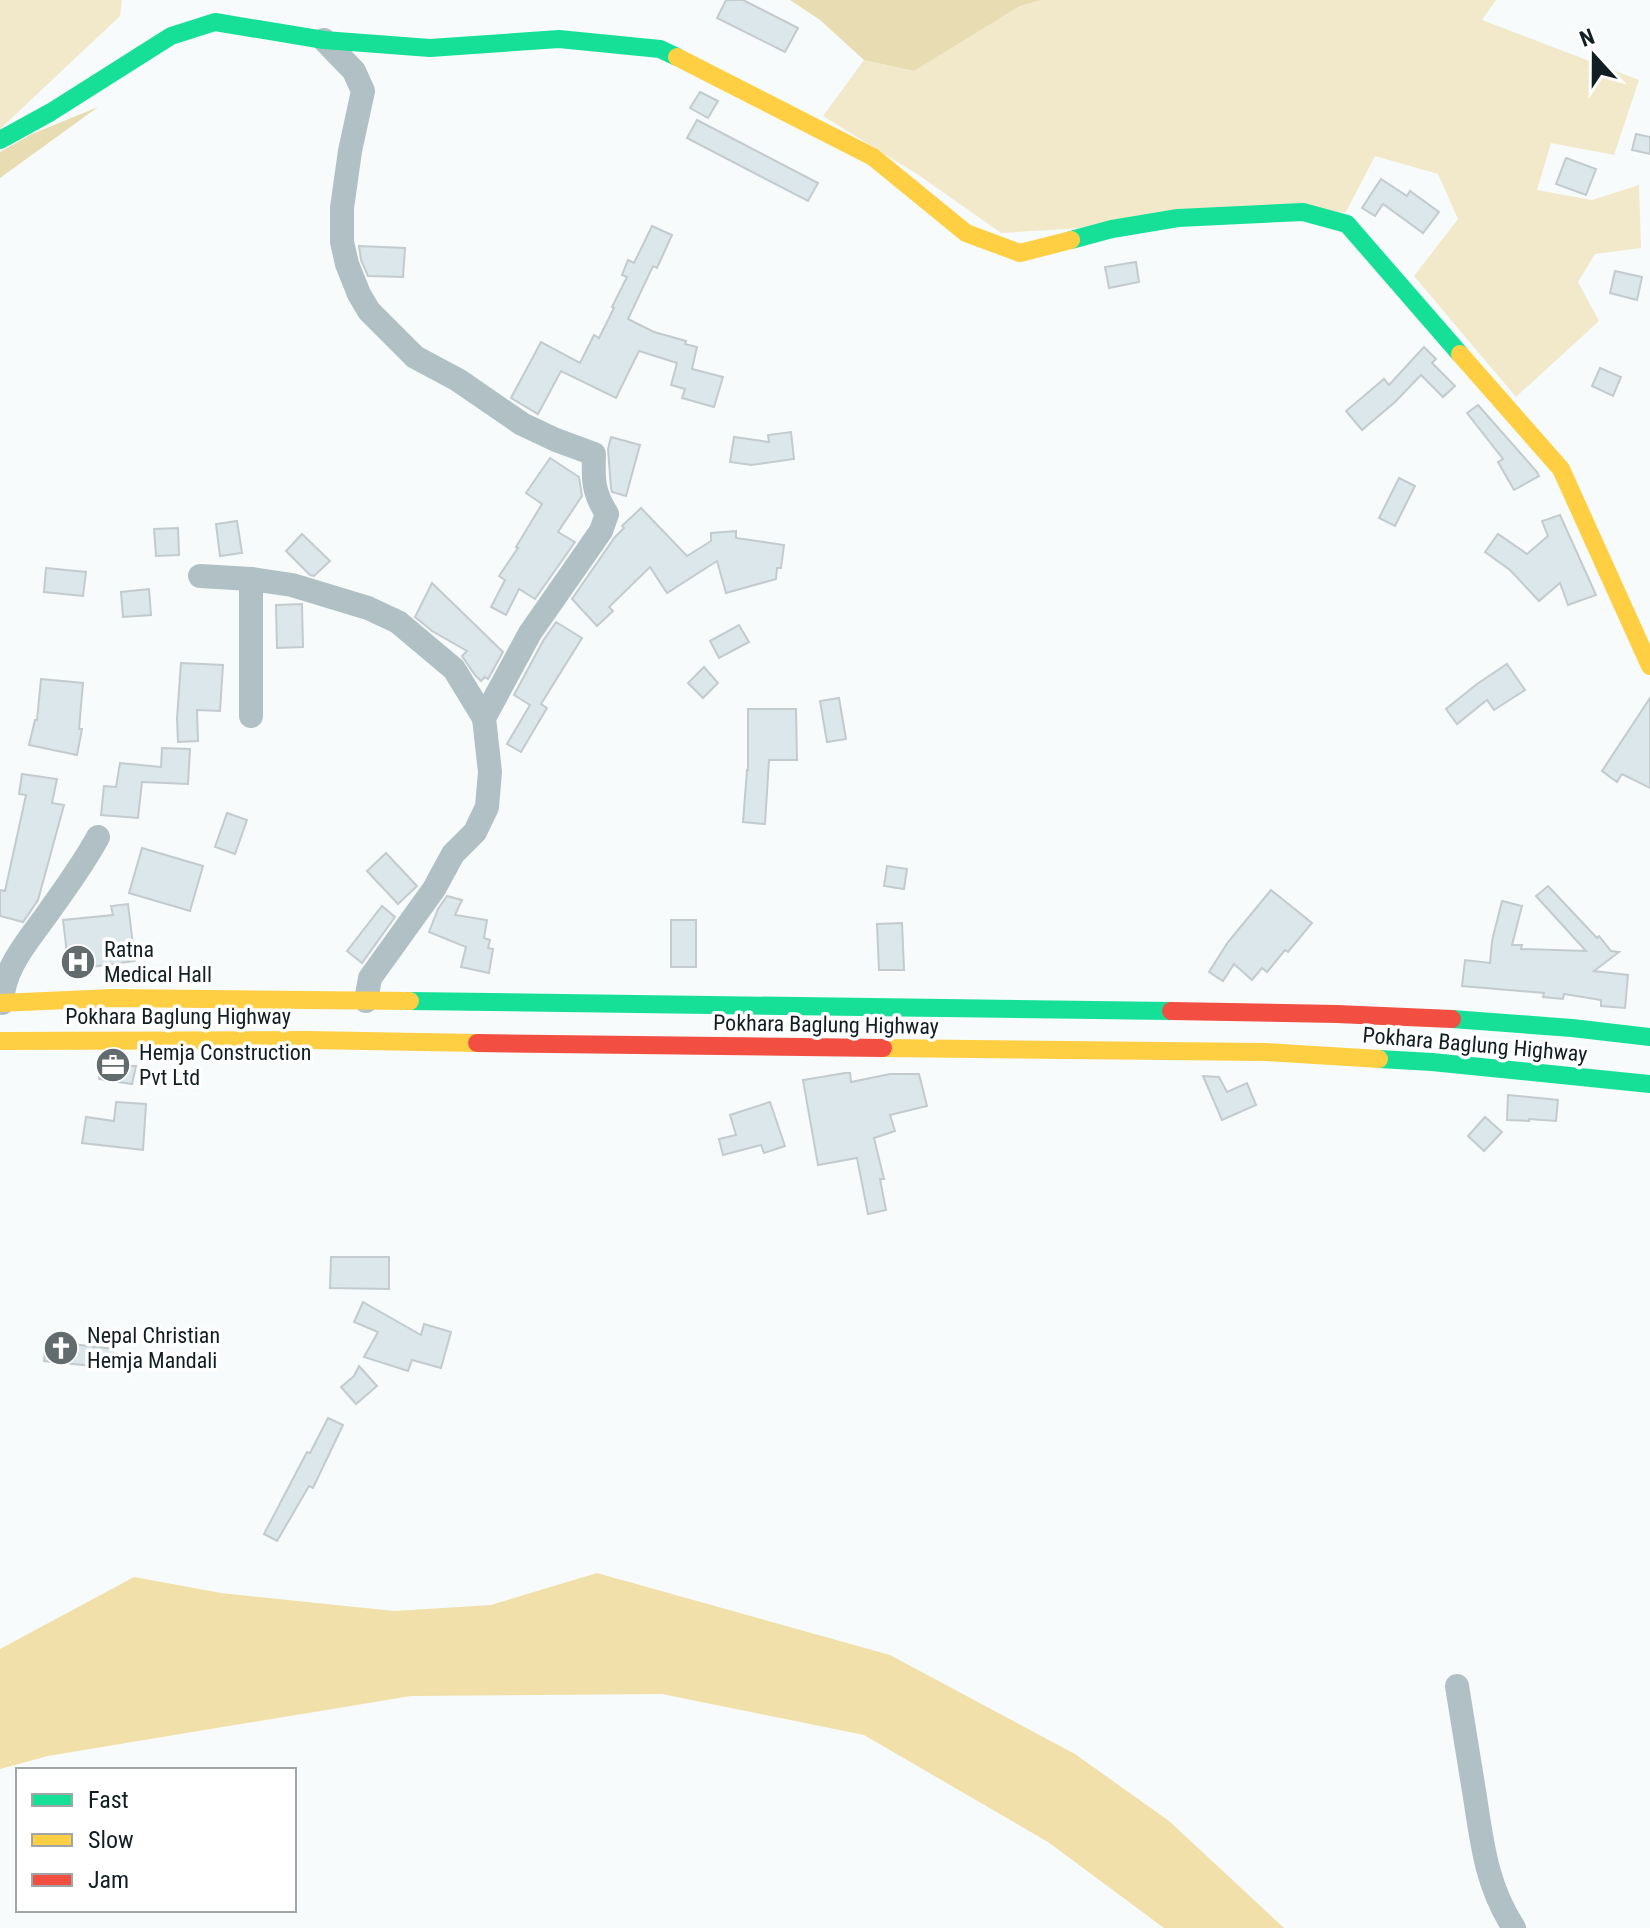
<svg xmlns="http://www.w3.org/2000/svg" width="1650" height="1928" font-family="'Roboto Condensed',sans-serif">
<rect width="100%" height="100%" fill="#f7fbfc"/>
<!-- green -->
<g fill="#f2e9cb">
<polygon points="0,0 122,0 120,16 0,129"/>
<polygon points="1041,0 1496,0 1482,20 1639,80 1614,155 1551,143 1537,190 1592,200 1639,185 1641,248 1595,254 1578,282 1599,321 1516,397 1414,276 1458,219 1438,174 1375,156 1346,212 1001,233 920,176 823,116 864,60 914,71 1020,6"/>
</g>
<!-- forest -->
<g fill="#e8dcb2">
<polygon points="790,0 1041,0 1020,6 914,71 864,60 820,20"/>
<polygon points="98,107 0,178 0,152 32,134"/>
</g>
<!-- water -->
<polygon fill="#f1e0a9" points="597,1573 890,1655 1075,1754 1169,1821 1284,1928 1164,1928 1048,1842 864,1735 662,1694 411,1696 48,1756 0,1769 0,1649 134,1577 221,1593 394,1611 491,1605"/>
<!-- building -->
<g fill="#dbe7eb" stroke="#c3cbce" stroke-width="2">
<polygon points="726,0 743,0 798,28 785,52 717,18"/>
<polygon points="700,92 718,101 708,118 690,108"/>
<polygon points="697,120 818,183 808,201 687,138"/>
<polygon points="1636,134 1650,137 1650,154 1632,150"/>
<polygon points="1566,158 1596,169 1586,195 1556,184"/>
<polygon points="1381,179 1407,196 1410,191 1439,212 1423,233 1383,204 1375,216 1362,208"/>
<polygon points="652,226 672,235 657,268 653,266 628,319 654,332 686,341 685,344 697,347 692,369 723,377 714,407 682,398 685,389 671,385 677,363 639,351 616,398 561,371 538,414 511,398 541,342 580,363 594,335 599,338 614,308 612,307 627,277 622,275 628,260 634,263"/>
<polygon points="359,246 405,248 403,277 368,276 361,260"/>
<polygon points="1136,262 1139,282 1109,288 1105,267"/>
<polygon points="1615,271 1642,277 1637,300 1610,293"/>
<polygon points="1424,347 1436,359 1432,363 1455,386 1443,397 1421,375 1395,402 1362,430 1346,411 1384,379 1389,385"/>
<polygon points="1600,368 1621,377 1613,396 1592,386"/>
<polygon points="1478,405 1537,472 1539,476 1514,490 1498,462 1503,459 1467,413"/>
<polygon points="791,432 794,459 751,465 730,462 734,437 769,442 768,435"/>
<polygon points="611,437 640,445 626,496 612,492 611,488 608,449"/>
<polygon points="550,458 579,477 582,496 558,532 575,542 535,599 519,589 506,615 491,607 505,580 499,576 518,548 516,547 542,504 526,493"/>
<polygon points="1399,478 1415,486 1395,526 1379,518"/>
<polygon points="641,508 687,556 711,541 711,533 736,531 736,538 784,545 781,568 777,568 776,579 726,593 717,561 667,593 650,567 609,607 613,611 597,626 572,599 615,537 624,528 622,526"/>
<polygon points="1560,515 1596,595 1568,605 1560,583 1539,601 1510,570 1485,552 1498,534 1527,554 1548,536 1542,521"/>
<polygon points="237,521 242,553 220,556 216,524"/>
<polygon points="178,528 179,555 156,556 154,529"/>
<polygon points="302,534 330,561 314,576 310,575 286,551"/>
<polygon points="46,568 86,572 83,596 44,592"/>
<polygon points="432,583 503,652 488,679 485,677 481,681 475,675 462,656 467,651 432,631 415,617"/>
<polygon points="149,589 151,615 123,617 121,592"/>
<polygon points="302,604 303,647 277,648 276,605"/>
<polygon points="556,622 582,638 541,704 547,708 521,752 507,744 530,705 514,695 543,641"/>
<polygon points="739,625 749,642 719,658 710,641"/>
<polygon points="181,663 223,665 220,711 197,710 198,741 178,742 177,718"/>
<polygon points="1507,664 1525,690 1494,710 1487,700 1457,724 1446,709 1477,684"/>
<polygon points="704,667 718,683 703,698 688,683"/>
<polygon points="41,679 83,683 79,729 82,729 77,755 29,745 35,720 37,720"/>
<polygon points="839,698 846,739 827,742 820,701"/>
<polygon points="1650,698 1650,788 1622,774 1617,782 1602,771"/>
<polygon points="748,709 796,709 797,760 769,760 765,824 743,822 747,770 748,770"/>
<polygon points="162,748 190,749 188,784 142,782 138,818 101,815 104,786 116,787 120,763 161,767"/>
<polygon points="22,774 57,779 52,803 64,805 38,900 23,922 0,916 0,890 5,891 26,795 19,794"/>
<polygon points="227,813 247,820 235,854 215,847"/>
<polygon points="142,848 203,866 190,911 129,893"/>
<polygon points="386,853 417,886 398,904 367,871"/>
<polygon points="887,866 907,869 904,889 884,886"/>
<polygon points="1548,886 1597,938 1599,936 1611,951 1619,952 1594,971 1628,975 1625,1008 1601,1006 1601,1000 1564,994 1563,999 1543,997 1544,993 1462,986 1465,960 1490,963 1492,941 1502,901 1522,906 1512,945 1522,945 1521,949 1586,951 1536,896"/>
<polygon points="1271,890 1312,923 1288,952 1285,950 1267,972 1262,968 1252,980 1234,964 1223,981 1209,972 1228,942"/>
<polygon points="447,896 462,900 455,915 487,920 484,938 490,940 488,948 493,949 489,973 461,967 466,947 429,932 438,909"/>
<polygon points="128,904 135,961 69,970 63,920 113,915 111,906"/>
<polygon points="382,906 395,917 362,963 347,951"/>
<rect x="671" y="920" width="25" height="47"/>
<polygon points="902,923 904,970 879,970 877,924"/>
<polygon points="100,1066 136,1066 132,1084 99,1079"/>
<polygon points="845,1073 850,1073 851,1082 890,1074 919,1074 927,1106 890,1115 895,1131 874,1138 884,1179 880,1179 886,1210 868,1214 857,1158 818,1165 803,1080"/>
<polygon points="1203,1076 1219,1077 1227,1092 1247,1083 1256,1105 1222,1120"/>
<polygon points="1508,1095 1558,1100 1556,1121 1529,1119 1529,1121 1507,1120"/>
<polygon points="116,1102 146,1104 143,1150 82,1143 86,1117 114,1121"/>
<polygon points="770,1102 785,1146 764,1153 761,1145 723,1155 719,1139 736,1135 730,1115"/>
<polygon points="1485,1117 1502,1132 1484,1151 1468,1136"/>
<polygon points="331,1257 389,1257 389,1289 330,1288"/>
<polygon points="363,1302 421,1335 424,1324 451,1332 441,1368 412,1360 408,1371 364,1357 378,1332 354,1322"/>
<polygon points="46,1341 114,1349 112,1368 44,1361"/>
<polygon points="359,1366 377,1386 356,1404 341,1387 354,1376"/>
<polygon points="328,1418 343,1425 313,1488 309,1486 277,1541 264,1534 307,1452 310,1453"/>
</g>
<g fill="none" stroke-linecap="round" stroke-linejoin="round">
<!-- street -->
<g stroke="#b0c0c5" stroke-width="24">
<path d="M324,40L354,71L363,91L350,151L342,208V242L347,264L359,294L369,311L415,357L458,380L522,424L556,440L594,454C593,480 593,492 607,514L601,531L530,633L484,718L490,772L487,807L475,832L453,854L434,889L370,978L366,1001"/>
<polyline points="200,576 251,579 292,585 368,608 398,622 454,669 484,718"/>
<polyline points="251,579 251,716"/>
<path d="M2,1003C3,967 30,939 50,910C67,886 84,863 98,837"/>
<path d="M1457,1686C1463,1723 1469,1760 1475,1797C1482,1844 1487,1887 1514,1928"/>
</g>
<!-- fast -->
<g stroke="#16e098" stroke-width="18">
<polyline points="0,140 51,112 171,36 215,22 324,40 430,48 559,39 660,49 677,57"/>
<polyline points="1071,240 1112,229 1178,218 1303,212 1347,224 1460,354"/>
<polyline points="410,1001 1171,1011"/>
<polyline points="1452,1019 1572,1028 1650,1037"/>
<polyline points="1379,1059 1432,1062 1650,1084"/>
</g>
<!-- slow -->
<g stroke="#ffcf43" stroke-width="18">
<polyline points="677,57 873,157 966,233 1020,253 1071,240"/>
<polyline points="1460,354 1561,469 1650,666"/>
<polyline points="0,1003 112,998 410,1001"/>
<polyline points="0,1041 308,1040 477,1043"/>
<polyline points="883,1048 1265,1052 1379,1059"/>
</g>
<!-- jam -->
<g stroke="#f24e42" stroke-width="18">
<polyline points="1171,1011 1337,1014 1452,1019"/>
<polyline points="477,1043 883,1048"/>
</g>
</g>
<!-- icons -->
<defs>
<g id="hospital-disc" transform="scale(1.8)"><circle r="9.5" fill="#626b6e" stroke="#fff"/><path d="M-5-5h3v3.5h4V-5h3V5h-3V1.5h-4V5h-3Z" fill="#fff"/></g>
<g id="office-disc" transform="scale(1.8)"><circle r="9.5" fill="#626b6e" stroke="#fff"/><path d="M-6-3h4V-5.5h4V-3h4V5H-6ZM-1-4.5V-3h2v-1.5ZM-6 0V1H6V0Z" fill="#fff"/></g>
<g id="church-disc" transform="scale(1.8)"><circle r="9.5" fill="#626b6e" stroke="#fff"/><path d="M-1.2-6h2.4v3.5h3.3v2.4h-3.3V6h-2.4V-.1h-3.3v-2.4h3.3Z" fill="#fff"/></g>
</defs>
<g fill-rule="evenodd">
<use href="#hospital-disc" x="78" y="962"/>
<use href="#office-disc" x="113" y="1065"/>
<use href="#church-disc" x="61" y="1348"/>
</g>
<g text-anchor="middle" stroke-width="7" stroke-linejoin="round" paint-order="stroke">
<!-- poi labels -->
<g font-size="22" fill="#111e22" stroke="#fff" text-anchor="start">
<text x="104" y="957">Ratna<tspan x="104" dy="25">Medical Hall</tspan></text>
<text x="139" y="1060">Hemja Construction<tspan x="139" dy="25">Pvt Ltd</tspan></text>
<text x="87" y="1343">Nepal Christian<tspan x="87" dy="25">Hemja Mandali</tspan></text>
</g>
<!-- street labels -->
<g font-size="22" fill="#111e22" stroke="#fff">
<text x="178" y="1024">Pokhara Baglung Highway</text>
<text transform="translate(826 1024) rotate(1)" y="8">Pokhara Baglung Highway</text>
<text transform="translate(1475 1044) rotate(5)" y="8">Pokhara Baglung Highway</text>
</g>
</g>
<!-- legend -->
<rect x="16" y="1768" width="280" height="144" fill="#ffffff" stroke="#a0a5a7" stroke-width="2"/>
<rect x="32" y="1794" width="40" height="12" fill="#16e098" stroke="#a0a5a7" stroke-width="2"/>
<text x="88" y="1808" font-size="24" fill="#111e22">Fast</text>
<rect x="32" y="1834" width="40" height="12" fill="#ffcf43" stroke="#a0a5a7" stroke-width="2"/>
<text x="88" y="1848" font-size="24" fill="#111e22">Slow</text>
<rect x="32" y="1874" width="40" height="12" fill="#f24e42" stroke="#a0a5a7" stroke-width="2"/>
<text x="88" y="1888" font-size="24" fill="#111e22">Jam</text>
<!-- north arrow -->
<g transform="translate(1594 56) rotate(339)" stroke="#ffffff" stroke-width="6" paint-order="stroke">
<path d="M0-6L14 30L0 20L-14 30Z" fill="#111e22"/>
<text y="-12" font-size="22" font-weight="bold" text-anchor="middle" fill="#111e22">N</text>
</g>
</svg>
